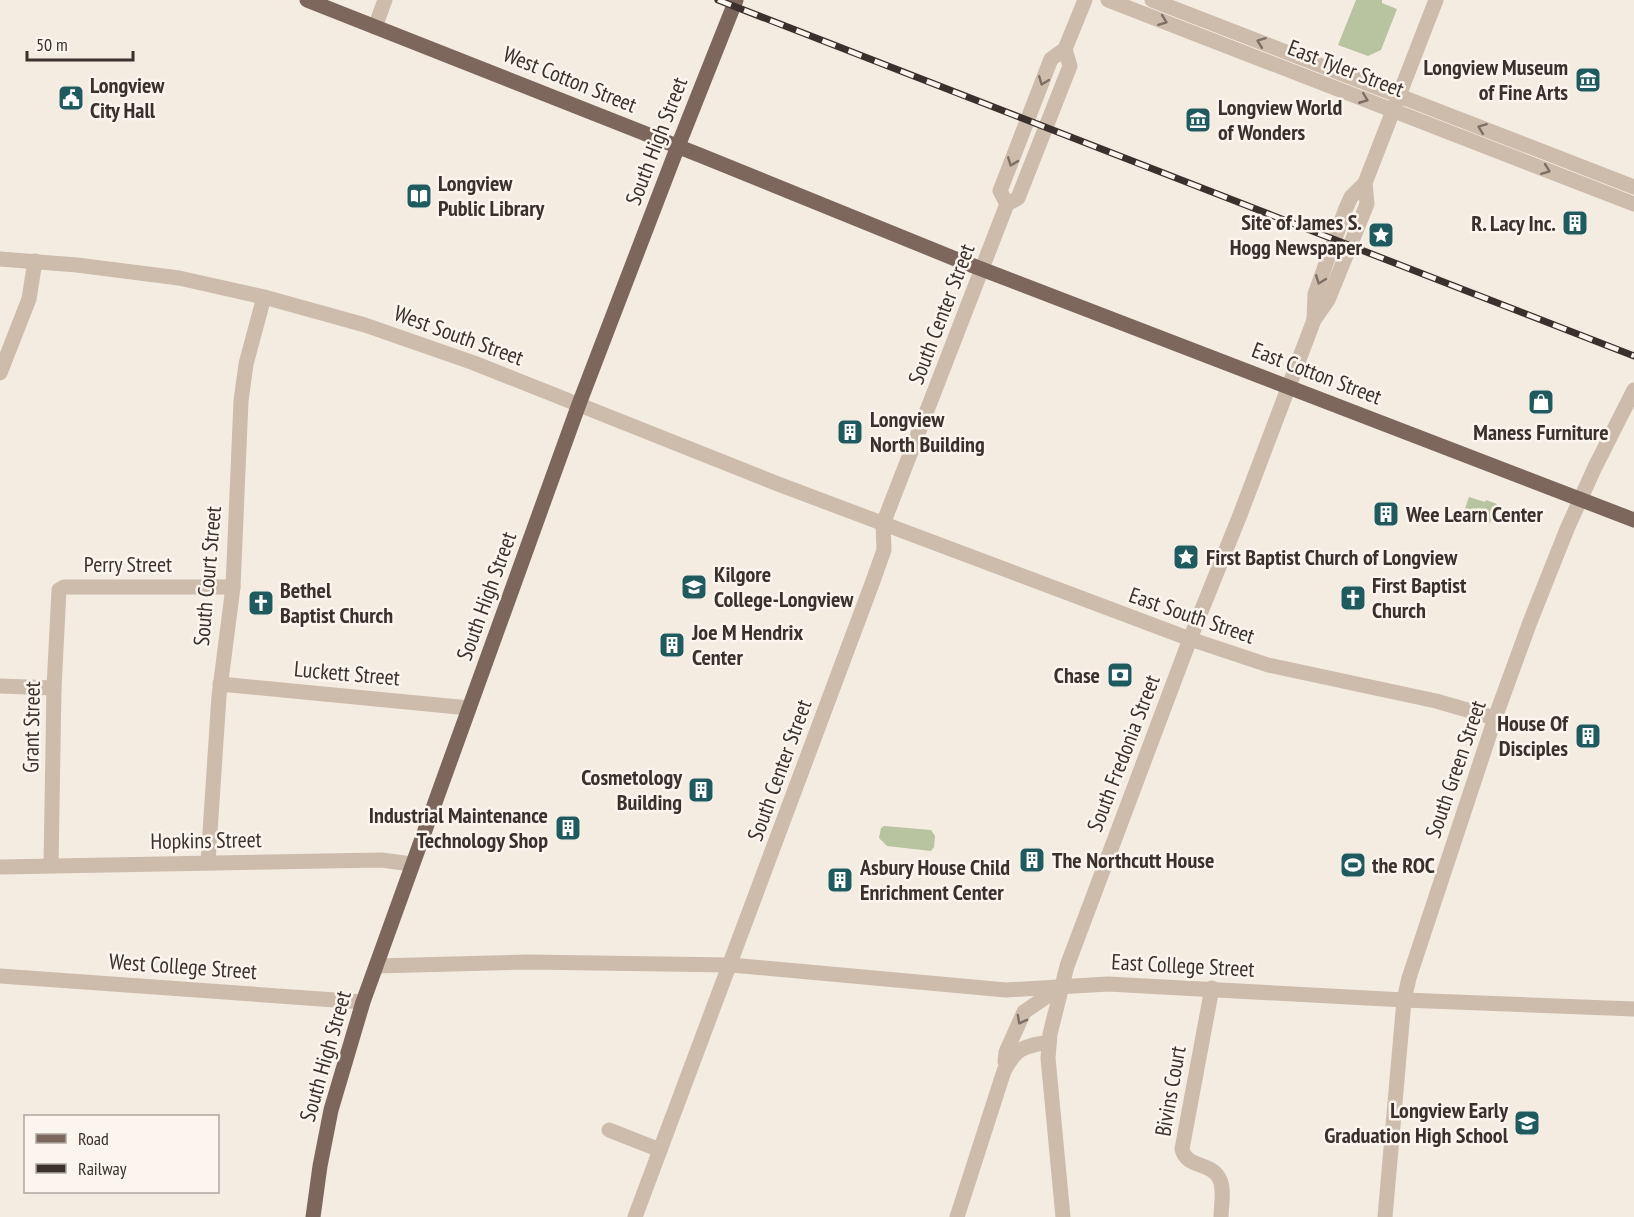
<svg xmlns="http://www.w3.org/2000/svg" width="1634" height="1217" font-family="'PT Sans Narrow',sans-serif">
<rect width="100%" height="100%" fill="#f4ebe1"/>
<!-- green -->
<g fill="#b8c4a0">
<polygon points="1356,0 1382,0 1382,3 1397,9 1381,50 1368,56 1338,45"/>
<polygon points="1469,497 1485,502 1486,500 1497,504 1490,523 1463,514"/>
<polygon points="884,826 931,830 935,836 934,847 931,851 887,846 879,838 881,828"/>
</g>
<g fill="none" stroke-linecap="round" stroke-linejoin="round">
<!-- minor -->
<g stroke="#cdbbac" stroke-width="15">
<polyline points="1108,0 1634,204"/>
<polyline points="1152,0 1634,187"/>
<polyline points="375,27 385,0"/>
<polyline points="1007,204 1000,191 1051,59 1065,49 1085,0"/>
<polyline points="0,259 77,265 179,278 264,297 365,325 474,363 778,484 1190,639 1268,665 1436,701 1495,718"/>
<polyline points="1314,320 1315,294 1346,208 1351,197 1365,183"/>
<polyline points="0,373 29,299 35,261"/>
<polyline points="220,684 469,708"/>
<polyline points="0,686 54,688"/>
<polyline points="208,862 219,696 233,587 241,401 246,364 264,297"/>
<polyline points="51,865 54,688 59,590 64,587 233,587"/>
<polyline points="0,867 381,860 412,864"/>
<polyline points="376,966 528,962 731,965 1006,990 1108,984 1404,1000 1634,1009"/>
<polyline points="0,976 363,1002"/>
<path d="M1212,988L1182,1149C1186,1168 1211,1162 1219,1178C1225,1188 1221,1206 1221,1217"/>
<polyline points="1005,1062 1006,1052 1024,1012 1059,988"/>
<polyline points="609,1130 660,1150"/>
<polyline points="635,1217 873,581 884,550 883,524 1007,204 1018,198 1070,66 1065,49"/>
<path d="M957,1217L1004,1071C1017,1047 1023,1047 1049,1042"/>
<polyline points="1063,1217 1048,1058 1050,1034 1067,966 1190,639 1240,515 1314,320 1328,300 1367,204 1365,183 1436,0"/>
<polyline points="1385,1217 1404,1000 1409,978 1495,718 1530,622 1567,529 1595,467 1634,390"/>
</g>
<!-- major -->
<g stroke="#7d675c" stroke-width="15">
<polyline points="307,0 702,156 958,260 1634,520"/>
<polyline points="313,1217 320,1166 331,1110 363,1002 579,404 678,146 736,0"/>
</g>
<!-- rail casing -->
<g stroke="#3b302b" stroke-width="7">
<polyline id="rail" points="718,0 1634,356"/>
</g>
<!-- rail -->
<use href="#rail" stroke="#fbf5ee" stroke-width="4.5" stroke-dasharray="14" stroke-linecap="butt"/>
</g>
<!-- one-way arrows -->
<defs><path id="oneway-chevron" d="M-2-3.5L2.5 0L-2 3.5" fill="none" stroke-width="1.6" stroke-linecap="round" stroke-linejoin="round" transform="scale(1.5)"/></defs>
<g stroke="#7d6f65">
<use href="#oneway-chevron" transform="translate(1163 21) rotate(21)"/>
<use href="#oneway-chevron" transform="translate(1261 42) rotate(-159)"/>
<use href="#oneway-chevron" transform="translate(1043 81) rotate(111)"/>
<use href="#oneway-chevron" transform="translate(1364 99) rotate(22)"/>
<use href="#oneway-chevron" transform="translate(1482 128) rotate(-159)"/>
<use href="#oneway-chevron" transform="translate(1012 162) rotate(111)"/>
<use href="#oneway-chevron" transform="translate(1546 170) rotate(21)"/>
<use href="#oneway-chevron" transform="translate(1320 280) rotate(111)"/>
<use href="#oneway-chevron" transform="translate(1021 1020) rotate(118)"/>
</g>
<!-- icons -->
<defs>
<g id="museum-square" transform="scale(1.35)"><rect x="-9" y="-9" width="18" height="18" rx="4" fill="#1f5a5e" stroke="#fbf5ee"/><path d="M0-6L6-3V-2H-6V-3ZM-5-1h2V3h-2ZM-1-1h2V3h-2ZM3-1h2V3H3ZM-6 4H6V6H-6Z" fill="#fff"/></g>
<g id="civic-square" transform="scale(1.35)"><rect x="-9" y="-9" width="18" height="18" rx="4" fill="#1f5a5e" stroke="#fbf5ee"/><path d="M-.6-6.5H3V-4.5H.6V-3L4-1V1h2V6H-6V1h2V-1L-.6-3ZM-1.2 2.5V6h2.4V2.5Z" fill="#fff"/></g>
<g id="library-square" transform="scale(1.35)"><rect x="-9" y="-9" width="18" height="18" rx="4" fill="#1f5a5e" stroke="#fbf5ee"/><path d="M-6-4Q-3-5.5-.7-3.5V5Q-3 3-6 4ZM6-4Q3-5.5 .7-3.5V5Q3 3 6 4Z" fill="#fff"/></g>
<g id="building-square" transform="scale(1.35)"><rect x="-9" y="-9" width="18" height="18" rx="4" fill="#1f5a5e" stroke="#fbf5ee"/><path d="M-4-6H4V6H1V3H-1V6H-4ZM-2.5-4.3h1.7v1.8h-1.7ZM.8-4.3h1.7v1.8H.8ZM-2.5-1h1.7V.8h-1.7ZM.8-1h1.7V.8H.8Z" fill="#fff"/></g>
<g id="sight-square" transform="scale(1.35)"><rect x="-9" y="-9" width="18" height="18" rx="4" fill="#1f5a5e" stroke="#fbf5ee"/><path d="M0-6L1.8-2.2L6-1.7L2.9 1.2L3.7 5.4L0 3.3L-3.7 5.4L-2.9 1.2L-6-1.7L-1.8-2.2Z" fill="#fff"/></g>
<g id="shop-square" transform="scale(1.35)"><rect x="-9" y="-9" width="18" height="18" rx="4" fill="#1f5a5e" stroke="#fbf5ee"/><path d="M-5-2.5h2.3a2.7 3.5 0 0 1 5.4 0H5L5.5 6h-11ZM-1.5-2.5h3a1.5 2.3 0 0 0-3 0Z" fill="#fff"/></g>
<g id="university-square" transform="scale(1.35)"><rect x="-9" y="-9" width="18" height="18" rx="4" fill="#1f5a5e" stroke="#fbf5ee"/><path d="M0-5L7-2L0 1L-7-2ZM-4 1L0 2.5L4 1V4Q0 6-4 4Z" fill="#fff"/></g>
<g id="church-square" transform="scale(1.35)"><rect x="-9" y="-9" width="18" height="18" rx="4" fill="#1f5a5e" stroke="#fbf5ee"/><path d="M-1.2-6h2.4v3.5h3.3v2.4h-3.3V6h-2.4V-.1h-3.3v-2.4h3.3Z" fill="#fff"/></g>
<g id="bank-square" transform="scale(1.35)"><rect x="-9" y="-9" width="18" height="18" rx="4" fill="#1f5a5e" stroke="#fbf5ee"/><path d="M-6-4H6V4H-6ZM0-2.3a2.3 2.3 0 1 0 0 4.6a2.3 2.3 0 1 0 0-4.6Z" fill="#fff"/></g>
<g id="stadium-square" transform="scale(1.35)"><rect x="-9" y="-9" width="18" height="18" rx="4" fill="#1f5a5e" stroke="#fbf5ee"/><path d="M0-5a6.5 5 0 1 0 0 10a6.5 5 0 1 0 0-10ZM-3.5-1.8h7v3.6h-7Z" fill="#fff"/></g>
<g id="school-square" transform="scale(1.35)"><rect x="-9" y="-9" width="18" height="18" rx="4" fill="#1f5a5e" stroke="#fbf5ee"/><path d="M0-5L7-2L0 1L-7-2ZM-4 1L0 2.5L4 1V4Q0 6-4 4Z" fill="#fff"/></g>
</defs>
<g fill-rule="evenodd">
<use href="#museum-square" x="1588" y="80"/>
<use href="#civic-square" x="71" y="98"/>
<use href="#museum-square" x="1198" y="120"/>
<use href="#library-square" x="419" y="196"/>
<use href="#building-square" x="1575" y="223"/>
<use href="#sight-square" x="1381" y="235"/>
<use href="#shop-square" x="1541" y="402"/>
<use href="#building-square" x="850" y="432"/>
<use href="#building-square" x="1386" y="514"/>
<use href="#sight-square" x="1186" y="557"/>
<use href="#university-square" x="694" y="587"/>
<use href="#church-square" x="1353" y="598"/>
<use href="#church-square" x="261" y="603"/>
<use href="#building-square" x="672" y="645"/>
<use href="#bank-square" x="1120" y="675"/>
<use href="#building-square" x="1588" y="736"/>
<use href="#building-square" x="701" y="790"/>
<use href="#building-square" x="568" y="828"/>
<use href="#building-square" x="1032" y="860"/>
<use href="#stadium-square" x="1353" y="865"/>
<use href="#building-square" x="840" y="880"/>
<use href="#school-square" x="1527" y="1123"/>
</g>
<g text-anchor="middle" stroke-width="5" stroke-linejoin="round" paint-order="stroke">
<!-- poi labels -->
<g font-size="22" font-weight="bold" fill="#3b302b" stroke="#fbf5ee" text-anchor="start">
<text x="1568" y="75" text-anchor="end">Longview Museum<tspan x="1568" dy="25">of Fine Arts</tspan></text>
<text x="90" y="93">Longview<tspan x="90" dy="25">City Hall</tspan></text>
<text x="1218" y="115">Longview World<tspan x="1218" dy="25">of Wonders</tspan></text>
<text x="438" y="191">Longview<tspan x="438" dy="25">Public Library</tspan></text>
<text x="1362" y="230" text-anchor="end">Site of James S.<tspan x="1362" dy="25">Hogg Newspaper</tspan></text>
<text x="1556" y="231" text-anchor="end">R. Lacy Inc.</text>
<text x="870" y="427">Longview<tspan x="870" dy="25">North Building</tspan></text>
<text x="1541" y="440" text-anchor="middle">Maness Furniture</text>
<text x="1406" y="522">Wee Learn Center</text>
<text x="1206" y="565">First Baptist Church of Longview</text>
<text x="714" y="582">Kilgore<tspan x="714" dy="25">College-Longview</tspan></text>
<text x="1372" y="593">First Baptist<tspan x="1372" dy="25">Church</tspan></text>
<text x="280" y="598">Bethel<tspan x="280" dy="25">Baptist Church</tspan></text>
<text x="692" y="640">Joe M Hendrix<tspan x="692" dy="25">Center</tspan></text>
<text x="1100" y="683" text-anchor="end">Chase</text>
<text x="1568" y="731" text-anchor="end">House Of<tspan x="1568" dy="25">Disciples</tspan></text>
<text x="682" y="785" text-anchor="end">Cosmetology<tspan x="682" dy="25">Building</tspan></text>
<text x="548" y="823" text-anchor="end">Industrial Maintenance<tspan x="548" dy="25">Technology Shop</tspan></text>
<text x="1052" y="868">The Northcutt House</text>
<text x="1372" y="873">the ROC</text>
<text x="860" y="875">Asbury House Child<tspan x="860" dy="25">Enrichment Center</tspan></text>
<text x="1508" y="1118" text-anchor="end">Longview Early<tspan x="1508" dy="25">Graduation High School</tspan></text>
</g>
<!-- street labels -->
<g font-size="22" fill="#3b302b" stroke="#fbf5ee">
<text transform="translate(1346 68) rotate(21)" y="8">East Tyler Street</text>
<text transform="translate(570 79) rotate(22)" y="8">West Cotton Street</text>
<text transform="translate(656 141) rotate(-69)" y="8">South High Street</text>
<text transform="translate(941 314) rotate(-69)" y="8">South Center Street</text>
<text transform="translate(459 335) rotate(20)" y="8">West South Street</text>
<text transform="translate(1317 373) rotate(21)" y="8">East Cotton Street</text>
<text x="128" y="572">Perry Street</text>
<text transform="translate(207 576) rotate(-85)" y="8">South Court Street</text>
<text transform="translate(486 596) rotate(-70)" y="8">South High Street</text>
<text transform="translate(1192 615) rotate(19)" y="8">East South Street</text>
<text transform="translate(347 673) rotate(5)" y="8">Luckett Street</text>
<text transform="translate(31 727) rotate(-89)" y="8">Grant Street</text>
<text transform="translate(1123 753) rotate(-69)" y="8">South Fredonia Street</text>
<text transform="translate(1455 769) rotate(-71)" y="8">South Green Street</text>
<text transform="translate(779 770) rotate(-70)" y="8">South Center Street</text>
<text transform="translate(206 840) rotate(-1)" y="8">Hopkins Street</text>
<text transform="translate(1183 965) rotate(3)" y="8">East College Street</text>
<text transform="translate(183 966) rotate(4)" y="8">West College Street</text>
<text transform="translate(325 1056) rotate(-74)" y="8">South High Street</text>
<text transform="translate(1170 1091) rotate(-80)" y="8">Bivins Court</text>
</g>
</g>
<!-- legend -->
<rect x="24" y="1115" width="195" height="78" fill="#fbf5ee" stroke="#aea6a0" stroke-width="1.5"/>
<rect x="36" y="1134" width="30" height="9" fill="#7d675c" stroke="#aea6a0" stroke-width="1.5"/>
<text x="78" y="1145" font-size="18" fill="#3b302b">Road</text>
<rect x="36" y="1164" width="30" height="9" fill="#3b302b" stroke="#aea6a0" stroke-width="1.5"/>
<text x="78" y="1175" font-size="18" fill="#3b302b">Railway</text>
<!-- scale -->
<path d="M27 51v9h106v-9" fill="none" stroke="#3b302b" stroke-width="3"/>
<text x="36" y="51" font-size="18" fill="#3b302b" stroke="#fbf5ee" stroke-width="4.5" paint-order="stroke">50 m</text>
</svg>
